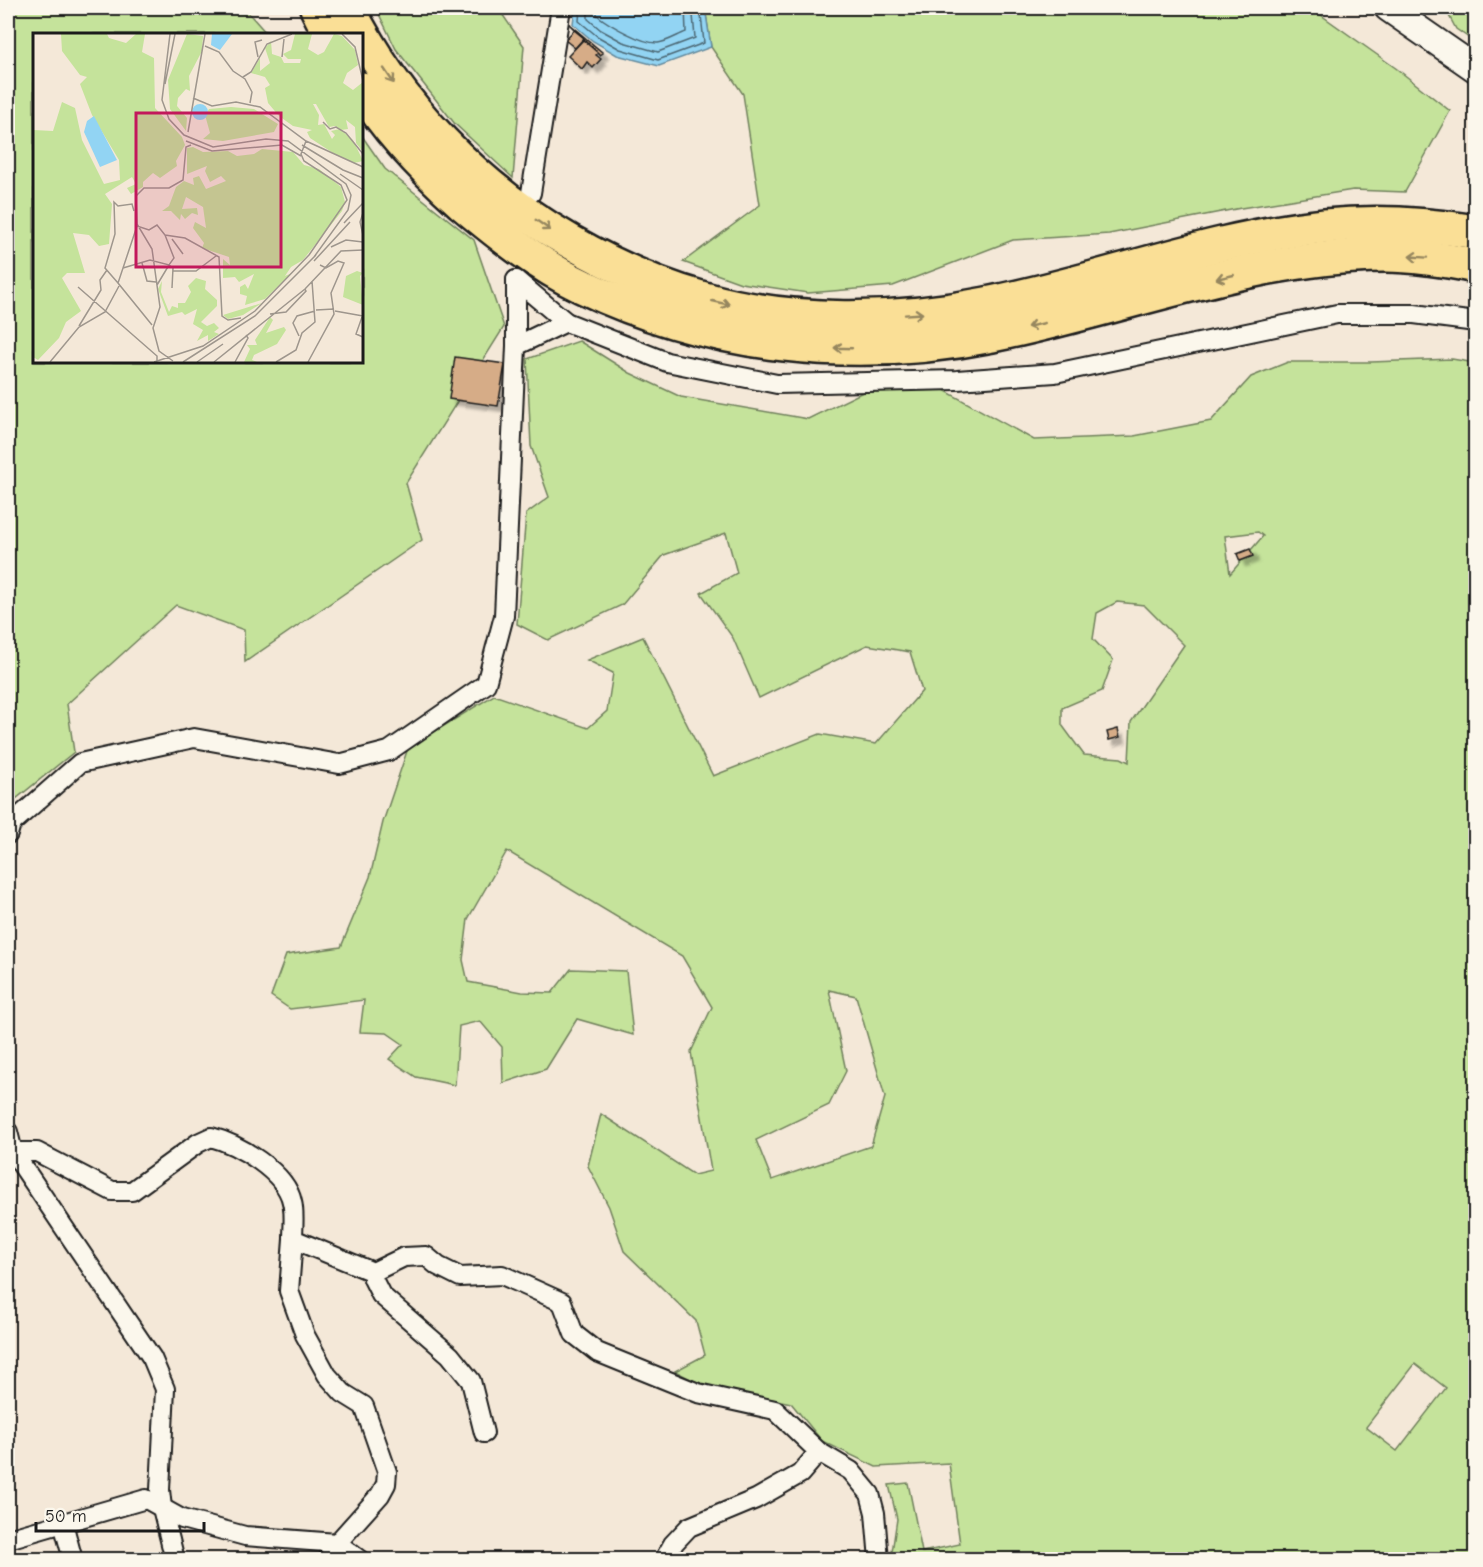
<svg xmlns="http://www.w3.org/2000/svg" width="1483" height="1567" font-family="'Comic Neue',sans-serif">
<defs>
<filter id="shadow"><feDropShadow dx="5.5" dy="5.5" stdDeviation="1.5" flood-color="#0004"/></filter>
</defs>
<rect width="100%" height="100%" fill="#f4e8d8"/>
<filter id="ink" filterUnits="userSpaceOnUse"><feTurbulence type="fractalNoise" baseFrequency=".0167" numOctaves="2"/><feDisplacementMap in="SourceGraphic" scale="12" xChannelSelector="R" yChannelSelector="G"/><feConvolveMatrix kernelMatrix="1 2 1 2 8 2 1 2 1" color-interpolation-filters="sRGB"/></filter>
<g filter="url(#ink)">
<!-- green -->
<g fill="#c5e39b" stroke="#70805c" stroke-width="1.5" fill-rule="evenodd">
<polygon points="8,8 244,8 267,34 34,34 34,362 362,362 362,136 385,169 474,240 504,327 406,483 422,540 245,662 244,630 176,605 67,704 74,752 17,798 8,802"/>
<polygon points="376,8 498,8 524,46 513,178 455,124 396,49"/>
<polygon points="716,8 1311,8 1397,69 1450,111 1405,192 1353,190 1241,208 1109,234 1013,240 893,286 808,293 741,283 683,262 760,205 743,94 711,47 706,14"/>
<polygon points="1445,8 1475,8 1475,42 1456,29"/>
<path d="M579,341L630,373L681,397L808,419L867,390L935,385L1034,440L1134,436L1211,421L1251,377L1288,362H1371L1452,359L1475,363V1559H891L897,1519L889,1485L908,1483L922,1552L960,1544L949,1463L876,1467L822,1441L791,1403L702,1385L675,1371L705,1355L696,1321L624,1251L609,1207L588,1166L601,1114L694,1175L711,1171L691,1052L712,1007L682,956L507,851L468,919L463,960L468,982L522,992L552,993L571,969L626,971L633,1035L577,1019L546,1069L503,1083L502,1047L480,1021L459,1026L455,1085L416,1077L389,1059L403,1044L387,1033L360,1032L364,1000L290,1009L271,996L286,955L341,947L370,877L383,822L408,748L494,695L588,728L607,711L613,673L587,660L643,637L713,776L820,734L876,744L922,691L910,652L867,645L759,698L733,638L701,593L737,573L726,533L664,555L622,605L548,640L517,624L526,514L549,497L531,446L527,359ZM1258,532L1263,536L1230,574L1225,536ZM1117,602L1144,605L1184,645L1131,722L1129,762L1121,758L1084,755L1062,725V708L1102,691L1113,660L1093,639L1097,613ZM829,990L856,996L885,1097L871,1146L772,1180L756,1140L829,1105L846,1071ZM1415,1364L1446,1388L1397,1451L1366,1427Z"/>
</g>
<!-- water -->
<polygon fill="#92d4f3" stroke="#638a9d" stroke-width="1.5" points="575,8 716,8 706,14 711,47 659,66 617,55 593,41 573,24"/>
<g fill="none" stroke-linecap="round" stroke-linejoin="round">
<!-- shore -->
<g stroke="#4b6672" stroke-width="1.5">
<polyline points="580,8 579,21 597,36 620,49 658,60 704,43 701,15 705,8"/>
<polyline points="588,8 588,19 601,30 623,42 658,52 695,38 693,15 695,8"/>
<path d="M597,8V15C609,25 643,44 658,43C667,42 678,35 686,32L685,8"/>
</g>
</g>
<!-- building -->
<g fill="#d6ac87" stroke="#1c1c1c" stroke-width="1.5" filter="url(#shadow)">
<polygon points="569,24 603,53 600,55"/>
<polygon points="574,30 584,38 575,48 565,40"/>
<polygon points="583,40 598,53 596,55 601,59 593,68 587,62 582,69 568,56"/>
<polygon points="455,357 505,364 498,406 449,399"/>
<polygon points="1250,549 1253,556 1240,561 1237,554"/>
<polygon points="1118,729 1120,737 1109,740 1107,732"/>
</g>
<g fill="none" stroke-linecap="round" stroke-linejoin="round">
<!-- street casing -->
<g stroke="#1c1c1c" stroke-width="22">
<g id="street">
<polyline points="531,193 561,8"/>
<polyline points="516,280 566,322 667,362 777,384 957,380 1055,373 1337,314 1414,314 1476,322"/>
<polyline points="516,280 516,346"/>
<polyline points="8,834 11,824 80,763 194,738 339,764 389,751 486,684 504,616 516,346 566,322"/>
<polyline points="8,1132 13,1152 152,1358 165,1389 160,1490 162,1508 175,1560"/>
<path d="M8,1157L13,1152H37L112,1191H132L198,1143L211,1137C238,1144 286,1172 292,1202C295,1213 293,1227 293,1239L373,1272L404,1257L426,1256L438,1266L460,1277L502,1275L562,1302L574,1334L597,1352L698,1393L775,1410L819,1452L851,1471L870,1494L875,1513L879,1560"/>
<polyline points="373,1272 373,1279 381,1295 450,1355 471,1381 484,1433"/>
<polyline points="63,1523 73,1560"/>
<polyline points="8,1539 146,1499 182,1519 245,1536 337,1543 380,1495 386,1484 387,1472 364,1406 343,1393 327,1375 305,1335 289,1291 293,1239"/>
<polyline points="328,1560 337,1543 360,1560"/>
<polyline points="664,1560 673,1544 689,1527 756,1499 800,1474 819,1452"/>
</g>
</g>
<!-- secondary casing -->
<g stroke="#1c1c1c" stroke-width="30">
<polyline id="secondary" points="1388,8 1476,69"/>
</g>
<!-- highway casing -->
<g stroke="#1c1c1c" stroke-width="38">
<g id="highway">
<polyline points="317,8 330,34"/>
<path d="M348,8C397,106 476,188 571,242C613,266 658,286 704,299C792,324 897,322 986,304C1100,282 1209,238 1325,226C1375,221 1426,224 1476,232"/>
<path d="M362,89C388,132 425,170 462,203C499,234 538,265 582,286C710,347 853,363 992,335C1123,309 1250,256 1385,255C1415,255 1446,260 1476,266"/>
</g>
</g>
<!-- street -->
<use href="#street" stroke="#fbf7ec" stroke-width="18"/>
<!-- secondary -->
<use href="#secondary" stroke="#fbf7ec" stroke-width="26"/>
<!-- highway -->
<use href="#highway" stroke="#fadf96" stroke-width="33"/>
</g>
<!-- one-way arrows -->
<defs><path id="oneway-shaft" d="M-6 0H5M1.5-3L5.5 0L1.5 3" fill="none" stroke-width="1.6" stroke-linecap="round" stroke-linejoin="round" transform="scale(1.5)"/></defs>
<g stroke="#96875f">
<use href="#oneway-shaft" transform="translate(389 76) rotate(56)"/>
<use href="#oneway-shaft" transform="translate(543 225) rotate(35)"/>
<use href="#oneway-shaft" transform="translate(1418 257) rotate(-176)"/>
<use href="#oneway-shaft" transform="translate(1225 277) rotate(167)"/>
<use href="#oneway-shaft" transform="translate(721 303) rotate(13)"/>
<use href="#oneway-shaft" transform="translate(914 314) rotate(-4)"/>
<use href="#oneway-shaft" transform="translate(1036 325) rotate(167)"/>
<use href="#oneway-shaft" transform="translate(843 348) rotate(-178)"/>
</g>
</g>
<!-- overview -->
<g transform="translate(33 33)">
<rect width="330" height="330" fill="#f4e8d8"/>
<path d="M28,1H74L76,5L93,10L103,1H112L109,19L121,25L122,75L149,104L152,112L143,128L144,133L127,145L120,140L110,149V154L98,161L94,155L103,151L99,144L72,161L79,171L76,211L66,213L56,202L40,200L52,240H34L29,245L48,278L33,289L26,305L5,327L0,324V97L20,98L29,69L42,75L49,107L71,151L87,147L86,127L59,82L47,51L54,44L47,42L29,18ZM154,1L170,3L169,18L156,43L157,58L153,56L145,65L144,73L154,85L153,98L137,76L135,47ZM262,1H279L275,16L285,22L291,19L301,1L309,3L322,17L325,32L314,40L310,50L320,57L330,49V119L323,110L322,94L313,87L315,96L308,97L320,107L330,128L321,130L300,120L277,105L274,99L279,97L260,93L246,83L235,70L232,55L237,52L232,44L218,40L227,25V38L237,30L232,15L238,8L239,21L248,24L251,30H267L268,26H255L250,21L258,17ZM280,71H283L296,94L302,93L307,96L298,98L302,102L299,106L291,91L285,92L286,82ZM198,74L221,76L245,91L241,99L190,108L170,106L177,100L172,82L176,76ZM160,114L170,119L195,118L204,123L221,121L229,116L260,119L271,132L286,136L308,154L312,169L309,178L270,227L258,234L252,243L259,240L232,266L212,272L214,263L207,261V254L212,251L215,256L221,241L206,249L202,244L190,245V226L197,232L196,224L169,215L171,210L160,195L162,189L173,195L170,174L153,164L149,176L164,175L165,182L159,180L152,186L148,181L147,187L138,178H129L136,173L143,154L151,148L161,152L160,145L166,143L173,156L193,148L188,143L177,149L172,138L174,133L154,141V115ZM324,238L330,240L327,243L330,272L310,264L313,243ZM163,245L173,248L172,256L184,267V273L168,289L174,293L181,290L186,295L181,299L186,301L175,308V302L164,308L170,297L160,291L164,276L152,282L149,279L135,283L125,256L129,248L128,259L136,279L139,273L145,275V270H152L158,259L155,253ZM229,270L210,282L195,286L190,282ZM237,284L240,287L233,300L251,294L253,297L244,311L221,322L219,327L224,329H211L217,316L214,312H224L222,307Z" fill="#c5e39b" fill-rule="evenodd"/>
<path d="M179,1H199L187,17L178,12ZM159 79a8 8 0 1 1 16 0a8 8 0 1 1-16 0ZM61,83L84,127L67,134L51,99L54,88Z" fill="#92d4f3"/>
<path fill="none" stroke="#9e968d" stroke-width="1.5" d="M137,1L129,67L136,86L151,102L180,114L233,106L255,108L313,151L318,162L315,177L281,224M309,1L322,14L330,48M172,13L186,19L200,38L212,46L219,59L217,70M225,24L222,9L229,7M249,24L251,6M210,44L218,39L234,11L259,1M132,51L142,1M160,65L179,73L203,69L227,74L273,108L330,134M290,89L297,96L303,94L313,100L330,121M155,99L172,1M153,108L179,118L249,112L268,123M273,108L268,121L271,128L308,152L314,167L276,222M269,112L310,137L330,145M307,141L330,157M330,180L327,189L330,202M311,190L330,170M104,193L116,197L124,192L132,202L152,205L186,224L189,283L195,287L208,285M104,193L85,250L119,292M139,206L150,221M298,214L313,207L330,209M281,228L317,189M109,230L114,248L123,249M136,232L140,235L139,255M90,235L117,227L136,232L141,225L132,202M140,238H163L183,223M85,250L72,235L82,201L81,169L85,173L99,171L101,178M124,252L136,232M45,254L124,323V328M283,277L301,276M302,278L330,283M237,281L253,279L273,258L272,256M329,284L323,301L330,304M46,293L68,257L67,247L74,237M266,303L260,290L264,283L282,278M140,328L126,318L120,295L127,274L119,216L104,191L103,163L111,155H136L150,147L153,114L158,112M17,329L46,294L72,279L86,253M121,329L170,313L222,278L276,222M150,329L222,283L283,222M164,329L190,311M181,329L272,256L308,218L330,217M202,329L215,305L213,302M243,329L263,317L269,300L282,289L279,248M275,329L301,281L298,260L311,230L305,228L293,235L287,232"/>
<path fill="#c2185b" fill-opacity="0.15" stroke="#c2185b" stroke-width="3" d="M103,80H248V234H103Z"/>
<rect width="330" height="330" fill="none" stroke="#1c1c1c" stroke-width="3"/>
</g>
<!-- margin -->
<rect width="1483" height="1567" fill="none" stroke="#fbf7ec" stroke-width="30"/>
<rect x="15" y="15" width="1453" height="1537" fill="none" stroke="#1c1c1c" stroke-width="2" filter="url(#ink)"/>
<!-- scale -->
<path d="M36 1522v9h168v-9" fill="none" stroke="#1c1c1c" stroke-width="3"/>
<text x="45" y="1522" font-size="18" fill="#1c1c1c" stroke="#fbf7ec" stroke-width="4.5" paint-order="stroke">50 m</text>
</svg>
